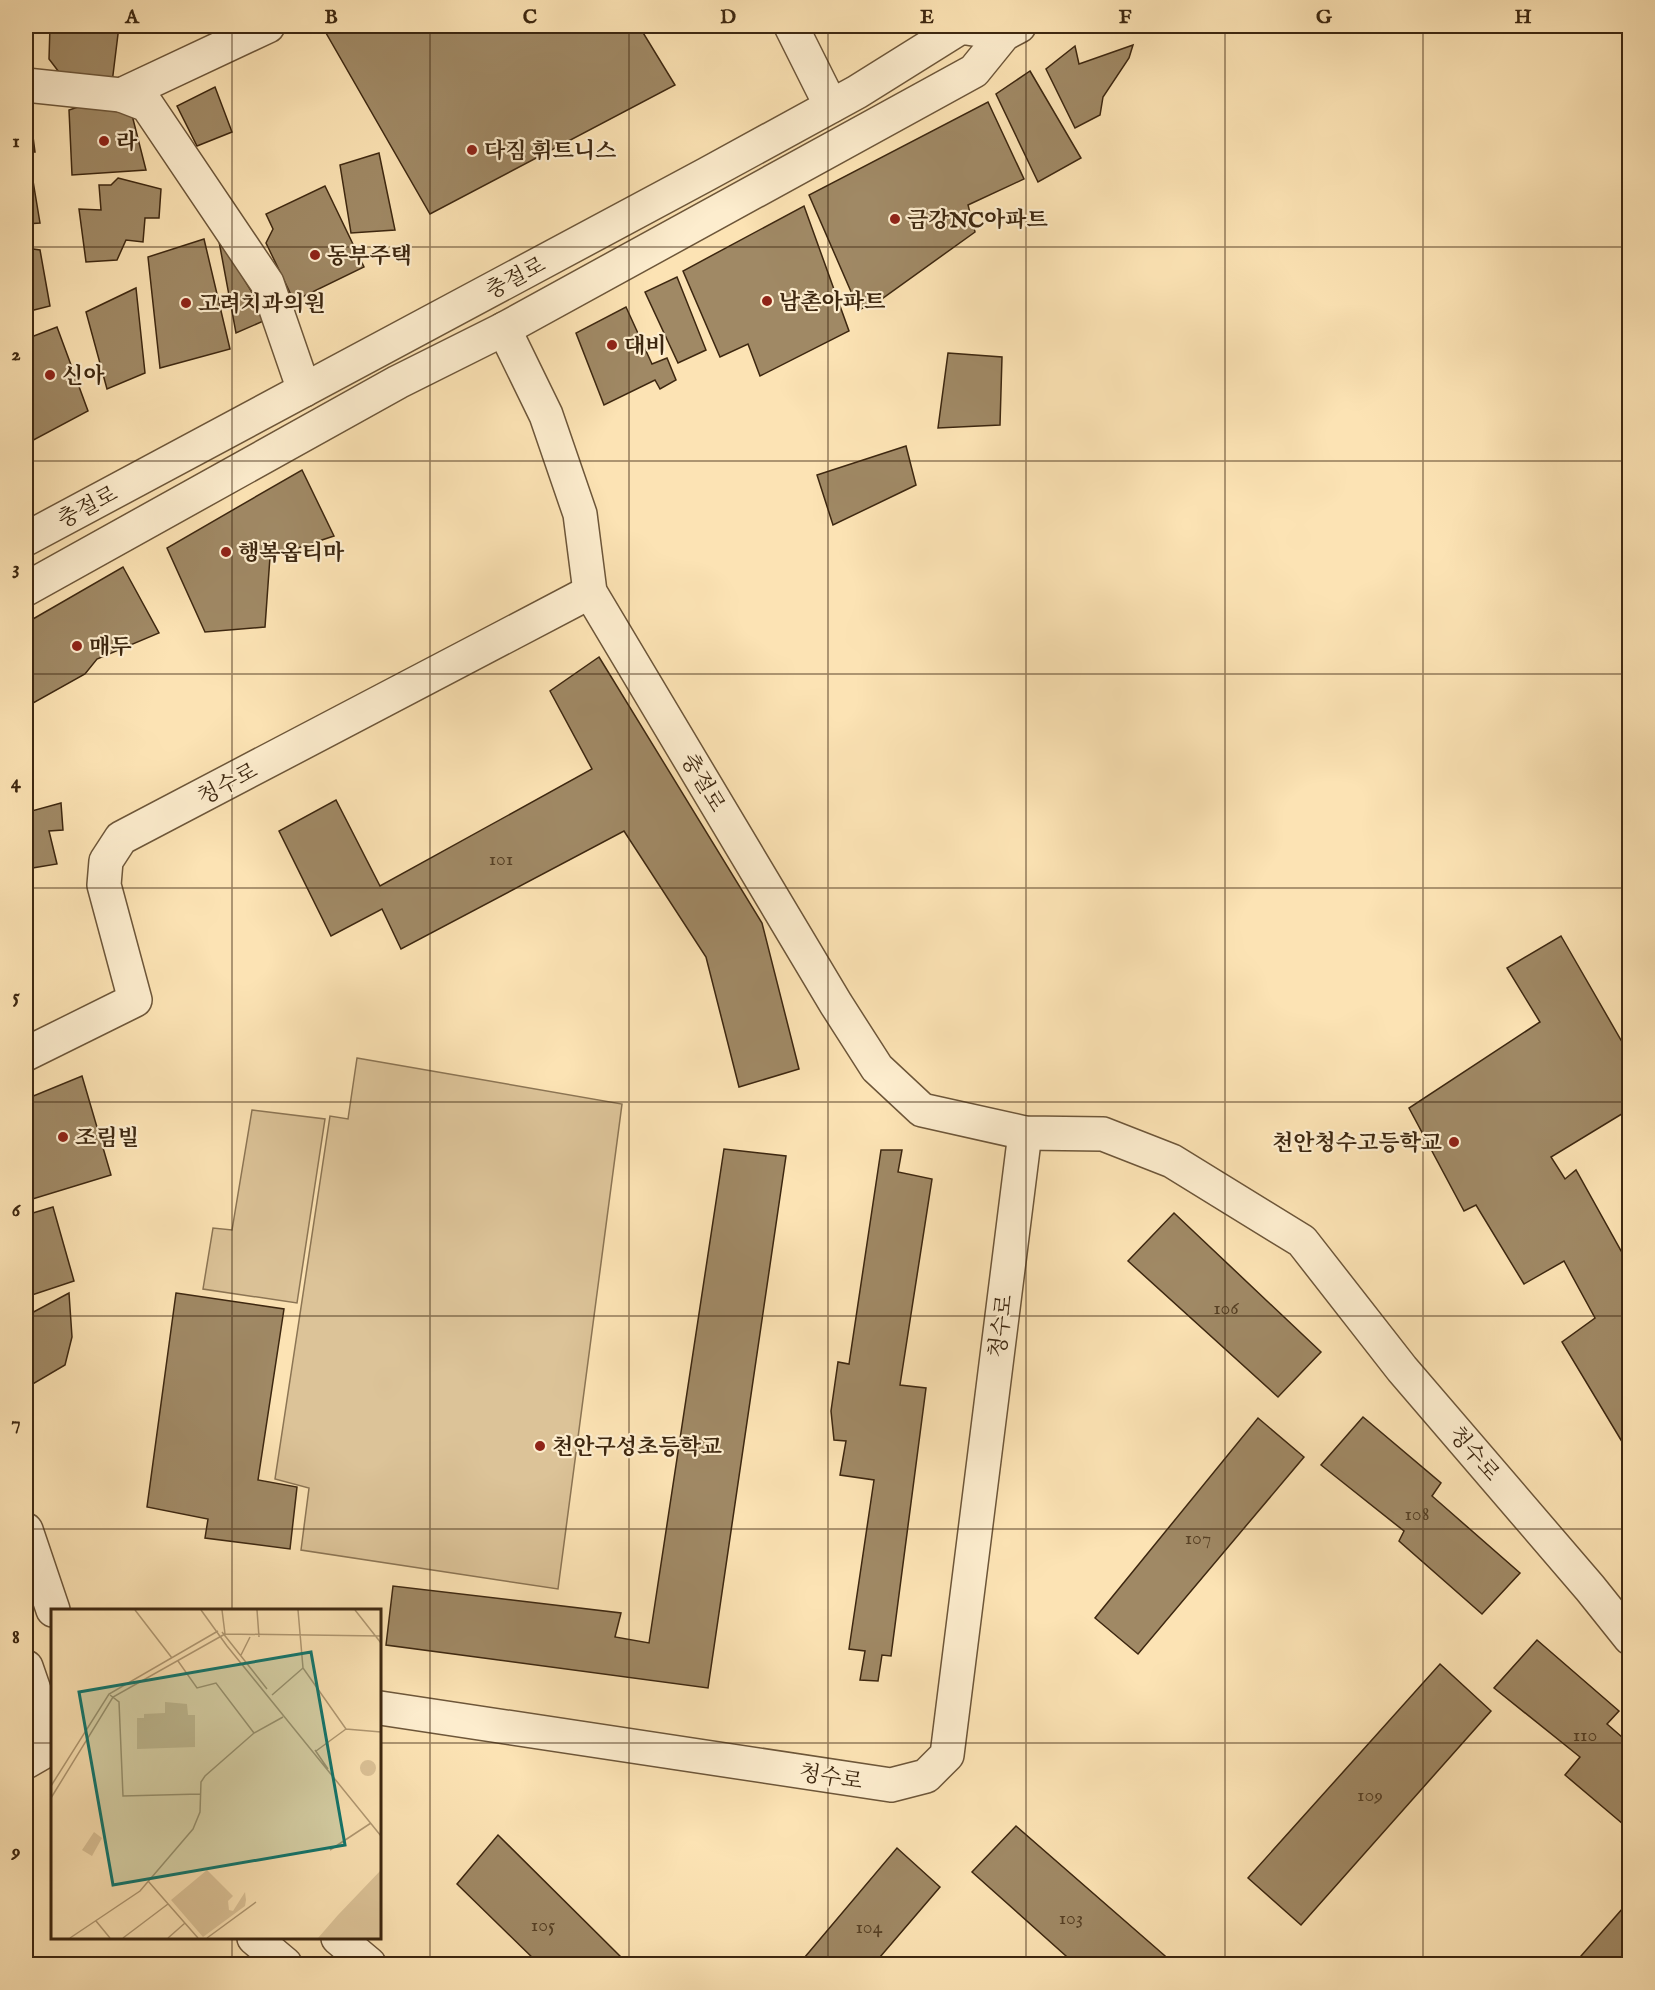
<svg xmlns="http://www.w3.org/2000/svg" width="1655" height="1990" font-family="'IM FELL English','Noto Serif KR',serif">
<rect width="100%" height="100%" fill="#fce3b4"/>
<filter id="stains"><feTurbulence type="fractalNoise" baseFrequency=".00333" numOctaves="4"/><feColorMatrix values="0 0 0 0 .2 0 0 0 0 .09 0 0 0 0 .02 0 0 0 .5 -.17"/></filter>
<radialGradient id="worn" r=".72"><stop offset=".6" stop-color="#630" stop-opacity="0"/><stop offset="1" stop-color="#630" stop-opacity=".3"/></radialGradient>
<!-- green -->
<g fill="#dcc398" stroke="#8c7554" stroke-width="1.5">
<polygon points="357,1058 622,1104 558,1589 301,1550 309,1488 275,1479 330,1116 348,1119"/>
<polygon points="252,1110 325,1119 297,1303 203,1289 213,1228 232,1230"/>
</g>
<!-- building -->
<g fill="#a08965" stroke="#3d2710" stroke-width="1.5">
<polygon points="50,26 119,26 112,83 62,76 49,59"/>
<polygon points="322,26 639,26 675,85 430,214"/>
<polygon points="1133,45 1129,58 1103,97 1100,115 1075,128 1046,69 1075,46 1079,64"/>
<polygon points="1030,71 1081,158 1038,182 996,94"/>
<polygon points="215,87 232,132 197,146 177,106"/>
<polygon points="26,91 27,91 35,152 26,152"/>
<polygon points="96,101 131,111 146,170 72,175 69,110"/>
<polygon points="988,102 1024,179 968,205 975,232 883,298 859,310 809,195"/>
<polygon points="379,153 395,230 351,233 340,165"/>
<polygon points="26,169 31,169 40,223 26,224"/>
<polygon points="118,178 161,189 159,218 145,218 143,242 126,240 117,260 86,262 79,209 101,210 99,185 111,185"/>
<polygon points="325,186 364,267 294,301 266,243 273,229 266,214"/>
<polygon points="804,206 849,331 760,376 748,344 720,357 683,271"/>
<polygon points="218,236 268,319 236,333"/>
<polygon points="204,239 230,349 160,368 148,257"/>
<polygon points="26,248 40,250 50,306 26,312"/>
<polygon points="677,277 706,350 678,363 645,292"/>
<polygon points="136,288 145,373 107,389 86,312"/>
<polygon points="626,307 652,364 667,358 676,380 660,389 655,380 604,405 576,333"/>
<polygon points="57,327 88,411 26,444 26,339"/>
<polygon points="948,353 1002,357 1000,425 938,428"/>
<polygon points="906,446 916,485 833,525 817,475"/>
<polygon points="302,470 334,536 270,557 265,627 205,632 167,548"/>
<polygon points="123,567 159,633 97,659 85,674 26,707 26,623"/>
<polygon points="599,657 762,923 799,1069 739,1087 706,957 624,831 401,949 382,909 331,936 279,831 336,800 380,886 592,769 550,691"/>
<polygon points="26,802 32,811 61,803 63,830 49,831 57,864 26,869"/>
<polygon points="1561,936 1625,1047 1630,1044 1630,1109 1551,1157 1565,1179 1576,1170 1630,1267 1630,1455 1562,1342 1595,1318 1564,1261 1524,1284 1476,1205 1464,1211 1409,1108 1540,1022 1507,968"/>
<polygon points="82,1076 111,1175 26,1201 26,1099"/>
<polygon points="724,1149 786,1156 708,1688 386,1645 393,1586 621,1613 615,1637 649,1643"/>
<polygon points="881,1150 902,1150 898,1172 932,1179 900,1385 926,1388 891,1656 882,1655 878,1681 860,1680 865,1651 849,1649 874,1480 840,1475 846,1441 834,1440 831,1411 838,1362 849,1364"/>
<polygon points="53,1207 74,1281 26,1297 26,1215"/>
<polygon points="1174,1213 1321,1352 1278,1397 1128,1261"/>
<polygon points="69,1293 72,1337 65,1365 26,1388 26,1316"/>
<polygon points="176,1293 284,1309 258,1480 297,1487 290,1549 205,1538 208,1519 147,1507"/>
<polygon points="1363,1417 1441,1483 1432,1496 1520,1573 1482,1614 1399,1541 1404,1531 1321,1465"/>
<polygon points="1258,1418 1304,1457 1138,1654 1095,1618"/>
<polygon points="1537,1640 1619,1711 1607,1724 1630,1744 1630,1830 1565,1775 1580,1757 1494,1688"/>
<polygon points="1440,1664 1491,1711 1301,1925 1248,1878"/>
<polygon points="1016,1826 1172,1962 1170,1964 1075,1964 972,1872"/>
<polygon points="498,1835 628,1964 539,1964 457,1884"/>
<polygon points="897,1848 940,1887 874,1964 799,1964"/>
<polygon points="1630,1900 1630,1964 1574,1964"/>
</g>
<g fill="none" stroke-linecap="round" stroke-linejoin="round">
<!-- minor casing -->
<g stroke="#6d5639" stroke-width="36">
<g id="minor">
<polyline points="791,26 831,106"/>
<polyline points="26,85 121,95 268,26"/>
<polyline points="121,95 147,105 267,283 304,390"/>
<polyline points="504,329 546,415 580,514 590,592 836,1004 877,1068 922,1110 1025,1133 1103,1134 1172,1161 1302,1241 1402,1369 1590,1588 1630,1638"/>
<polyline points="26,539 707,174 857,92 961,27 1004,34"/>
<polyline points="26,589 398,382 504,329 974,71 1004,34 1019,26"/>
<polyline points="26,1054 135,1000 104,885 106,861 121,838 590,592"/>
<polyline points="26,1530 53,1610"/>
<polyline points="26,1667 52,1742"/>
<polyline points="380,1708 891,1785 926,1776 947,1755 1025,1133"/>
<polyline points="26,1762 52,1747"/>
<polyline points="254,1938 285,1964"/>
<polyline points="338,1938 369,1964"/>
</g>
</g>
<!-- minor -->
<use href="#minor" stroke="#fdedce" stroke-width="33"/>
</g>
<!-- grid -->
<path fill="none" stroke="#3d2710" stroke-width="1.5" stroke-opacity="0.55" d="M232,26V1610M430,26V1964M629,26V1964M828,26V1964M1026,26V1964M1225,26V1964M1423,26V1964M26,247H1630M26,461H1630M26,674H1630M26,888H1630M26,1102H1630M26,1316H1630M26,1529H1630M26,1743H52M380,1743H1630M232,1938V1964"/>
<!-- markers -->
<g fill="#8f2418" stroke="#fdedce" stroke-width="2">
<circle cx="104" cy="141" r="6"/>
<circle cx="472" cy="150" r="6"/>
<circle cx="895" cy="219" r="6"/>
<circle cx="315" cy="255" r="6"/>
<circle cx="767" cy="301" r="6"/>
<circle cx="186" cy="303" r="6"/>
<circle cx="612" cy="345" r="6"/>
<circle cx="50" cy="375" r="6"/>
<circle cx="226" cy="552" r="6"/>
<circle cx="77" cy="646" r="6"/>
<circle cx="63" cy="1137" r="6"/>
<circle cx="1454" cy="1142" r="6"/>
<circle cx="540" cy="1446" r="6"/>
</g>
<g text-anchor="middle" stroke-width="4.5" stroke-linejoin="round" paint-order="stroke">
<!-- number labels -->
<g font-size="20" fill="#564025">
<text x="501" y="865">101</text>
<text x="1226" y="1314">106</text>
<text x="1417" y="1520">108</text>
<text x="1198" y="1544">107</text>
<text x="1585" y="1741">110</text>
<text x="1370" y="1801">109</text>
<text x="1071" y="1924">103</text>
<text x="543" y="1931">105</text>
<text x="869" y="1933">104</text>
</g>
<!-- poi labels -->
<g font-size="22" font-weight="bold" fill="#3d2710" stroke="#fdedce" text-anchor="start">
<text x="116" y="149">라</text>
<text x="484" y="158">다짐 휘트니스</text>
<text x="907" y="227">금강NC아파트</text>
<text x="327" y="263">동부주택</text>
<text x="779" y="309">남촌아파트</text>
<text x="198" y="311">고려치과의원</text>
<text x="624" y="353">대비</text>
<text x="62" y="383">신아</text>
<text x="238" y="560">행복옵티마</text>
<text x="89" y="654">매두</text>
<text x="75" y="1145">조림빌</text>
<text x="1442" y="1150" text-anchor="end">천안청수고등학교</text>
<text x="552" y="1454">천안구성초등학교</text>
</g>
<!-- street labels -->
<g font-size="22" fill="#3d2710" stroke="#fdedce">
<text transform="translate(515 277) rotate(-28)" y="8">충절로</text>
<text transform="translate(87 506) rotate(-28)" y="8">충절로</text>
<text transform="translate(704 782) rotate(59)" y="8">충절로</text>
<text transform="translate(227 783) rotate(-28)" y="8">청수로</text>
<text transform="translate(1000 1326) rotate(-83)" y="8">청수로</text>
<text transform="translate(1475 1453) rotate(49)" y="8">청수로</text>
<text transform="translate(831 1776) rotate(9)" y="8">청수로</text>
</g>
</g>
<!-- overview -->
<g transform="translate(51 1609)">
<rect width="330" height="330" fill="#fce3b4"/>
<path d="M114,93L136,95L137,106H144V138L86,140V109H93V105L114,104ZM309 159a8 8 0 1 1 16 0a8 8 0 1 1-16 0ZM43,223L51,229L41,247L31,241ZM156,261L182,287L177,292L178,301L182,302L194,283L195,291L194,297L152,328L120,291ZM330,261V329H267L287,306Z" fill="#dcc398"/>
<path fill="none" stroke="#b09872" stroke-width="1.5" d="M84,1L121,49M150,1L176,37L330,227M171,1L174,25M206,1L208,28M247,1L252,59L295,120L330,123M304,1L330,34M171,23L216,80M174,25L330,27M190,46L199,28M127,52L146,79L165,74L203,124M59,86L68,93L72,187L149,185M221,86L252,59M264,141L277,160M265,142L295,120M0,177L58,85L167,22M0,189L62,88L174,25M279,241L320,214M97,272L147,329M45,312L59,329M19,329L89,282L142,220L149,203L150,173L154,167L203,124L232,108M72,329L117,295M117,329L134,314M156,329L205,293"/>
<path fill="#0f766e" fill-opacity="0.15" stroke="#0f766e" stroke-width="3" d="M260,43L294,236L62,276L28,83Z"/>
<rect width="330" height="330" fill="none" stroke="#3d2710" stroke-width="3"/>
</g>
<!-- margin -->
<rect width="1655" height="1990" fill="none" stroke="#fce3b4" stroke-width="66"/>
<rect x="33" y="33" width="1589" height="1924" fill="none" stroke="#3d2710" stroke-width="2"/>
<g font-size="20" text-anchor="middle" font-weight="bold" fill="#3d2710">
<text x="132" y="23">A</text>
<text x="331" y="23">B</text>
<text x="530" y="23">C</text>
<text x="728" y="23">D</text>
<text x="927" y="23">E</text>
<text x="1125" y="23">F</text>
<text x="1324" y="23">G</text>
<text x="1523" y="23">H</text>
<text x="16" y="147">1</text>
<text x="16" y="360">2</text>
<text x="16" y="574">3</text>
<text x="16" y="788">4</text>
<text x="16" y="1002">5</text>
<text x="16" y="1216">6</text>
<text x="16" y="1429">7</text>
<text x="16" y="1643">8</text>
<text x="16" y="1857">9</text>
</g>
<rect width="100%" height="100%" filter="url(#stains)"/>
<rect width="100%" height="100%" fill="url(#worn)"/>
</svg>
